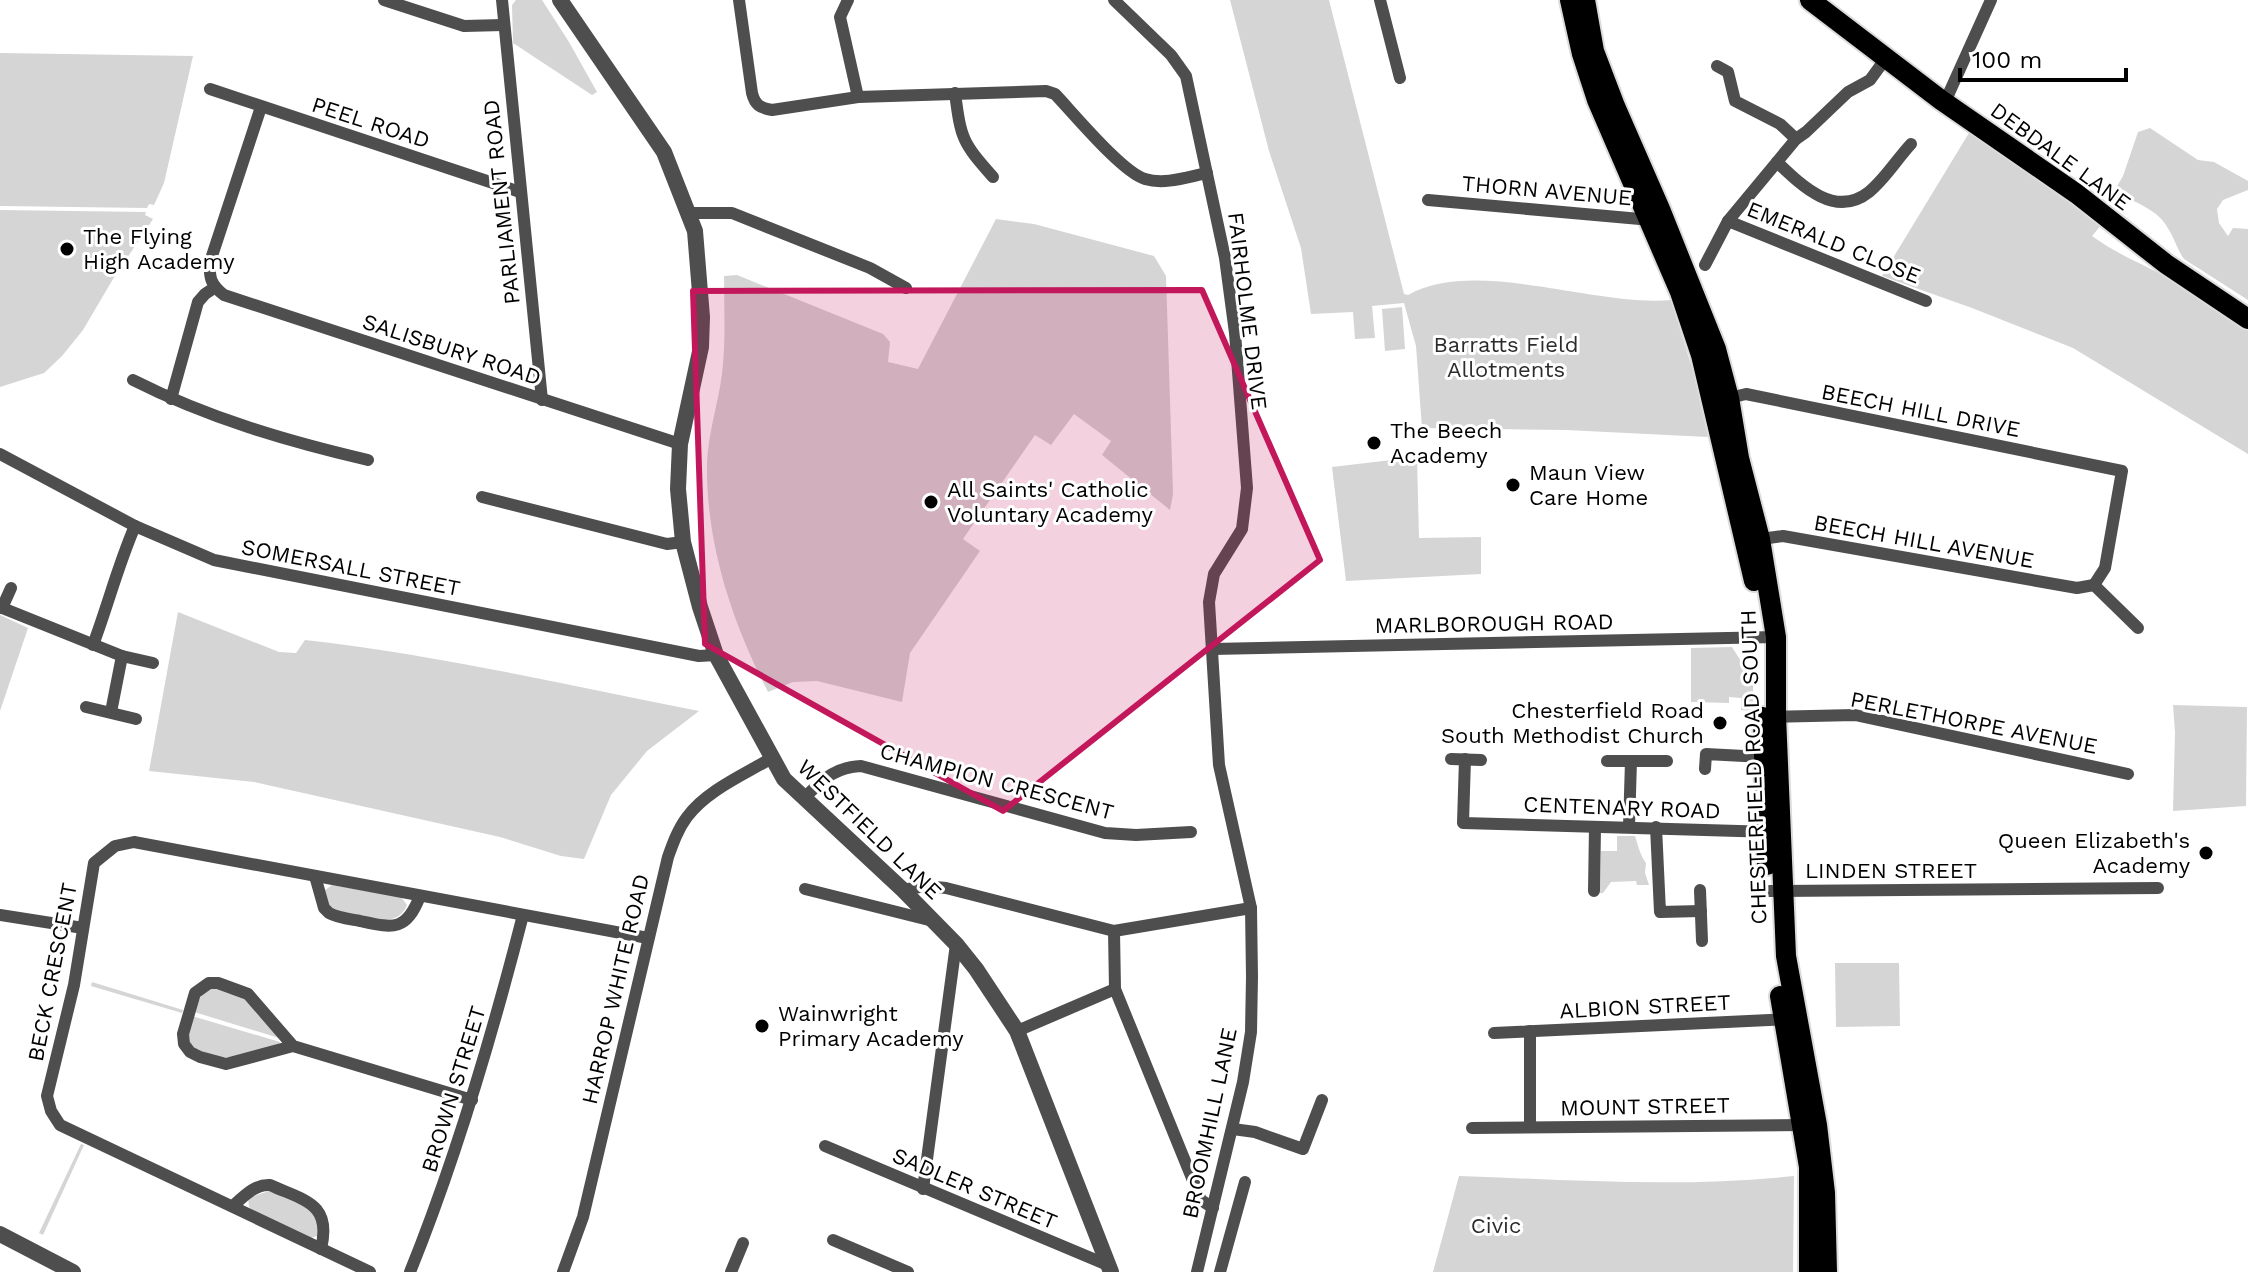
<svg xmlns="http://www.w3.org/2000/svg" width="2248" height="1272" font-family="'Work Sans',sans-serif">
<rect width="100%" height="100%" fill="#fff"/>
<!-- green -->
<g fill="#d5d5d5">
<polygon points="516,0 542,0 569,42 597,92 592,95 513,43 512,5"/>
<path d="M1230,0H1329L1404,294L1408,295C1475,257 1594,307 1671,300L1693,371L1708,437L1566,430L1422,428L1416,346L1404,303L1372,306L1375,338L1355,339L1353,312L1311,314L1301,248L1269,151Z"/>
<polygon points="0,53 193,56 164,183 154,205 149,204 147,208 0,206"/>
<path d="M1972,128L2103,223L2092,236C2109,248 2122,255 2141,264C2178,282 2214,305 2248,328V454L2073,348L1972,308L1882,276Z"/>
<path d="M2150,128L2198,160L2214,162L2248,181V190L2223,200L2217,209L2219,223L2228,236L2233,228L2248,229V300L2184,259C2177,249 2175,240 2169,230C2159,210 2137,203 2118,194L2116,188L2123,176L2138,132Z"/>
<polygon points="0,210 146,212 145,215 153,219 113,279 83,330 62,356 44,373 0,387"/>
<path d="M996,219L1034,224L1154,256L1166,276L1173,494L1170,510L1102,455L1111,441L1074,414L1051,445L1035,435L963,539L980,551L910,653L902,702L817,681L793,682L768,692C732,622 706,544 707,464C708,434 718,404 722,374C726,341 724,308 724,276L737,275L883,334L890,342L888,362L918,369Z"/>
<polygon points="1402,307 1405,349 1385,351 1382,309"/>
<polygon points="1417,457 1419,538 1481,537 1481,574 1346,581 1332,467"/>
<path d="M178,612L279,652L296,653L305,640C438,655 568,685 699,711L647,751L611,795L584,859L561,856L500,837L254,782L149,771Z"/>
<polygon points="0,615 28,628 0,711"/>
<polygon points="1732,647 1753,680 1753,711 1741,710 1741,698 1729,697 1729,703 1691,702 1691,648"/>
<polygon points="2173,705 2247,707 2246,806 2173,811 2175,732"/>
<path d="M1617,836H1635C1638,845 1640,855 1646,863L1645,873L1649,885H1637L1636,881L1611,882L1603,893H1600L1601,851H1617Z"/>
<path d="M332,885L401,897L407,905C396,934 353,914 330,909L324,891Z"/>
<polygon points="1835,963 1899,963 1900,1026 1836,1027"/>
<polygon points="92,982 183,1010 182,1013 91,986"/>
<polygon points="217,987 244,996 279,1038 194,1012 203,991"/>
<path d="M192,1016L280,1042L278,1046C244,1055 220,1067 189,1044L188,1030Z"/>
<polygon points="81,1144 84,1145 43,1235 39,1233"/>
<path d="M1459,1176C1571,1180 1683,1188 1794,1176L1793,1272H1433Z"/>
<polygon points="269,1191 308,1208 319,1221 317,1236 311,1238 253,1211 249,1207 248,1198"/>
</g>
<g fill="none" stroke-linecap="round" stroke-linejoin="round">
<!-- primary casing -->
<g stroke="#dbdbdb" stroke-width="24">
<g id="primary">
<polyline points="1570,0 1582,54 1597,100 1680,292 1701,355 1754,581"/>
<polyline points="1585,0 1594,51 1615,106 1660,209 1716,349 1729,398 1739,458 1760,539 1776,637 1776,716 1786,956 1817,1125 1825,1193 1827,1272"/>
<polyline points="1810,0 1941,100 2077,194 2166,264 2248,319"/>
<polyline points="1763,717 1767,865"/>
<polyline points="1780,996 1809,1167 1809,1272"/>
</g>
</g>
<!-- minor -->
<g stroke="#4e4e4e" stroke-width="12">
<polyline points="384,0 464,26 503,25"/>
<polyline points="502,0 542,400"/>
<path d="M739,0L752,93C755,105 760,108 772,110L858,97L1046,91L1055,94C1074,114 1122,172 1145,179C1165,185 1187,177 1207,173"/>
<polyline points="848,0 840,17 858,97"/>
<polyline points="1114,0 1171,55 1186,76 1225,258 1235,333 1247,488 1242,529 1214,574 1209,602 1219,765 1251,908 1252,977 1251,1032 1243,1082 1197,1272"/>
<polyline points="1380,0 1400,78"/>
<polyline points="1717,66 1728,72 1735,101 1780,124 1796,139"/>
<polyline points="210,89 520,192"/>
<path d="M955,93C961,139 962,142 993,177"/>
<polyline points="1945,102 1991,0"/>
<path d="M261,107L210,262C209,278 211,285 224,295L680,444"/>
<path d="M1777,162C1801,185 1835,219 1869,192C1885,179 1897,159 1911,144"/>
<polyline points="1428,200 1640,219 1651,215"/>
<polyline points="688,213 732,213 870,268 906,288"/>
<polyline points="1728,221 1926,301"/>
<polyline points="1705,265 1728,221 1796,139 1806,132 1848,92 1870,80 1886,58"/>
<path d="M133,380C208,418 287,441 368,460"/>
<polyline points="171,399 198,302 205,294 214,288"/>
<polyline points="1725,399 1746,394 2122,471 2105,568 2094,585"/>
<polyline points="0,454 135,526 214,560 699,656 716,655"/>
<polyline points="482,497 667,544 683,542"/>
<polyline points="1754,540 1783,536 2077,588 2094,585"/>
<polyline points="2094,585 2138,628"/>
<polyline points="0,607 122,656 153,663"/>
<polyline points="2,608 11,588"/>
<path d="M93,645C108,605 118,565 135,526"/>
<polyline points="1212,649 1776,637"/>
<polyline points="86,707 136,719"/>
<polyline points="111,712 122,656"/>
<polyline points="1770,717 1855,715 2128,774"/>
<polyline points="1451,759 1481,760"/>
<polyline points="1465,759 1463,823 1773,832"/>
<polyline points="1607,761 1667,761"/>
<polyline points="1705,769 1706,754 1763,757"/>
<path d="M804,798C822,781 834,767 861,766L1105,833L1136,835L1191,832"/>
<polyline points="1629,827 1631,761"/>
<polyline points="1656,827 1660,912 1701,911"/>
<path d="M315,876L324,908L329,913C338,918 349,919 360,921C393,928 406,932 420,896"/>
<polyline points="805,889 933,921"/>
<polyline points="903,890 925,886 946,888 1114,931 1251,908"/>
<polyline points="1700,890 1702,941"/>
<polyline points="1594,891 1595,827"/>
<polyline points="1769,891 2158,888"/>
<polyline points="0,915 83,928"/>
<polyline points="1114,931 1115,989 1196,1188 1201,1200 1213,1208"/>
<polyline points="1017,1031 1115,989"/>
<polyline points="1530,1031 1530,1127"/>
<polyline points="1494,1033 1791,1019"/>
<polyline points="293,1046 248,994 218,983 209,983 195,993 183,1034 184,1044 190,1052 200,1057 226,1064 293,1046 472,1100"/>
<polyline points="1472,1128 1805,1125"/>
<polyline points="1233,1129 1255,1132 1303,1149 1322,1100"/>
<polyline points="825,1146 1110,1266"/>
<polyline points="923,1189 956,944"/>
<path d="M233,1206C244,1196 255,1184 270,1185C305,1201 332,1203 321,1249"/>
<polyline points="833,1240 908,1272"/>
<polyline points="370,1272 60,1125 51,1111 47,1096 74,985 94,863 115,846 134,842 648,938"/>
<path d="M410,1272C457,1156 492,1036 523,915"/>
<path d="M563,1272L583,1217L668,857C673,843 678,829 687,817C706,791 743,775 770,759"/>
<polyline points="731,1272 743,1243"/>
<polyline points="1220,1272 1245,1182"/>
</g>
<!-- tertiary -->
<g stroke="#4e4e4e" stroke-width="16">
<polyline points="560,0 664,152 695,231 702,317 701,347 680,444 678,489 683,542 700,607 716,655 784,779 903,890 956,944 976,969 1017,1031 1111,1272"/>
<polyline points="0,1234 73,1272"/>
</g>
<!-- primary -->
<use href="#primary" stroke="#000" stroke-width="20"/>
</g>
<!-- marked area -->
<path fill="#c2185b" fill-opacity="0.2" stroke="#c2185b" stroke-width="6" stroke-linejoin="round" d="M1202,290L1320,560L1003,811L705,644L693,291Z"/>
<!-- markers -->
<g fill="#000" stroke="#fff" stroke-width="3">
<circle cx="67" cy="249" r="8"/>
<circle cx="1374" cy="443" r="8"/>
<circle cx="1513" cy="485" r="8"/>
<circle cx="931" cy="502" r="8"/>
<circle cx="1720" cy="723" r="8"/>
<circle cx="2206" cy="853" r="8"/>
<circle cx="762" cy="1026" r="8"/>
</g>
<g text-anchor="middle" stroke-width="6" stroke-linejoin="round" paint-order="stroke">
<!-- street labels -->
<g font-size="22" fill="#000" stroke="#fff">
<text transform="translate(371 122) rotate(18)" y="8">PEEL ROAD</text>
<text transform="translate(2061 156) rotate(36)" y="8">DEBDALE LANE</text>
<text transform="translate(1547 190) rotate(5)" y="8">THORN AVENUE</text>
<text transform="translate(501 202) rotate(-96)" y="8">PARLIAMENT ROAD</text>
<text transform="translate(1834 242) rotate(22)" y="8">EMERALD CLOSE</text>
<text transform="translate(1248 311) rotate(83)" y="8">FAIRHOLME DRIVE</text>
<text transform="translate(452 349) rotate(18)" y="8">SALISBURY ROAD</text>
<text transform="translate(1921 410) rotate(11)" y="8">BEECH HILL DRIVE</text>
<text transform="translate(1924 541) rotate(10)" y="8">BEECH HILL AVENUE</text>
<text transform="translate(351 567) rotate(11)" y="8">SOMERSALL STREET</text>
<text transform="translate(1494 623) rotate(-1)" y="8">MARLBOROUGH ROAD</text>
<text transform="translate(1974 722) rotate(11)" y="8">PERLETHORPE AVENUE</text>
<text transform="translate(1753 767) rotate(-92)" y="8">CHESTERFIELD ROAD SOUTH</text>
<text transform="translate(997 781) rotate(15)" y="8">CHAMPION CRESCENT</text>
<text transform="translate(1622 807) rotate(2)" y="8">CENTENARY ROAD</text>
<text transform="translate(870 829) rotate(44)" y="8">WESTFIELD LANE</text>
<text x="1891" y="878">LINDEN STREET</text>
<text transform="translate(52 972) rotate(-79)" y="8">BECK CRESCENT</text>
<text transform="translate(615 989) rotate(-77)" y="8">HARROP WHITE ROAD</text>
<text transform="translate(1645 1006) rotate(-3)" y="8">ALBION STREET</text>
<text transform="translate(453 1089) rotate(-73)" y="8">BROWN STREET</text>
<text transform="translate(1645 1106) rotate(-1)" y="8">MOUNT STREET</text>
<text transform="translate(1209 1123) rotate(-78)" y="8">BROOMHILL LANE</text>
<text transform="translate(975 1188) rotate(23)" y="8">SADLER STREET</text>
</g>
<!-- poi labels -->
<g font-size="22" fill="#000" stroke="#fff" text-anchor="start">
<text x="83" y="244">The Flying<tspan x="83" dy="25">High Academy</tspan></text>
<text x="1390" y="438">The Beech<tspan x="1390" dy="25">Academy</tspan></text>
<text x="1529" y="480">Maun View<tspan x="1529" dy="25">Care Home</tspan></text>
<text x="947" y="497">All Saints' Catholic<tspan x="947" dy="25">Voluntary Academy</tspan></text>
<text x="1704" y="718" text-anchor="end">Chesterfield Road<tspan x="1704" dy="25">South Methodist Church</tspan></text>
<text x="2190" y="848" text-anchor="end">Queen Elizabeth's<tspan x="2190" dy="25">Academy</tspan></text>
<text x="778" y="1021">Wainwright<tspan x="778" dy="25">Primary Academy</tspan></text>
</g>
<!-- park labels -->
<g font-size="22" fill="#2c2c2c" stroke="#fff">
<text x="1506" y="352">Barratts Field<tspan x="1506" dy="25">Allotments</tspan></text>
<text x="1496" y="1233">Civic</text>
</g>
</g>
<!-- scale -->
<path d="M1960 68v12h166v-12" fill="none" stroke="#000000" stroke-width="4"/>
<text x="1972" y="68" font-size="24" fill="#000000" stroke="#ffffff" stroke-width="6" paint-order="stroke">100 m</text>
</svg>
